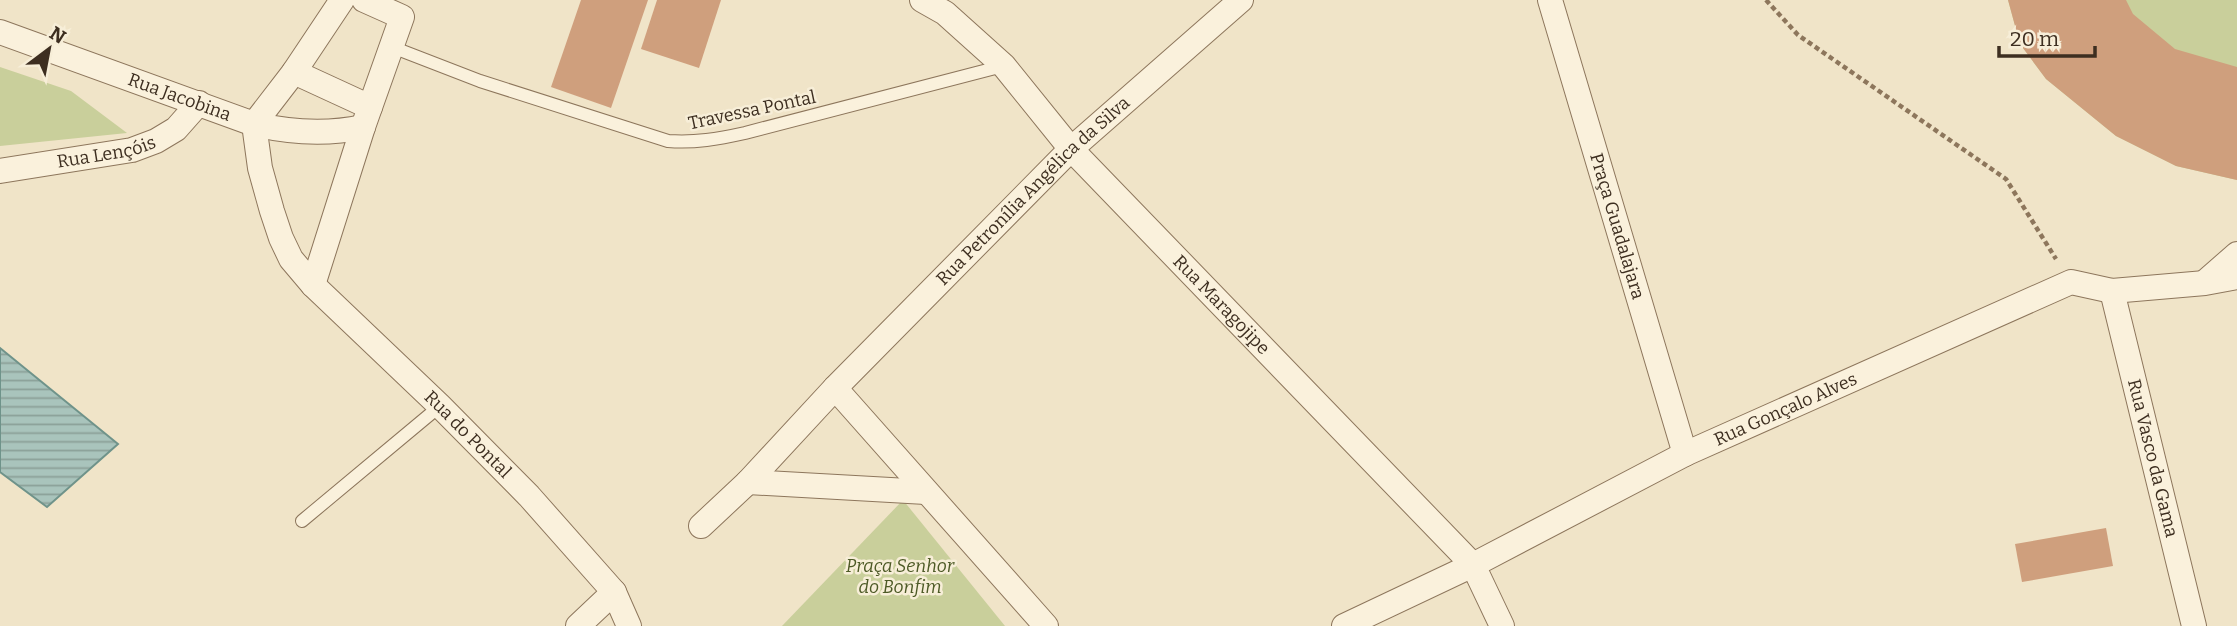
<svg xmlns="http://www.w3.org/2000/svg" width="2237" height="626" font-family="Bitter,serif">
<defs>
<pattern id="water-rules" width="6" height="5" patternUnits="userSpaceOnUse" patternTransform="scale(1.75)"><rect width="6" height="5" fill="#a9c4bc"/><path d="M0 2.5h6" fill="none" stroke="#8ba098"/></pattern>
</defs>
<rect width="100%" height="100%" fill="#f0e4c8"/>
<!-- green -->
<g fill="#c9cf9b">
<polygon points="2008,0 2237,0 2237,180 2176,166 2116,136 2046,79 2020,44"/>
<polygon points="0,67 71,91 127,133 0,146"/>
<polygon points="903,500 1005,626 782,626"/>
</g>
<!-- water -->
<polygon fill="url(#water-rules)" stroke="#6f938a" stroke-width="2" points="0,348 118,444 47,507 0,472"/>
<!-- building -->
<g fill="#cf9f7d">
<polygon points="581,0 648,0 611,108 551,87"/>
<polygon points="657,0 721,0 699,68 641,49"/>
<polygon points="2008,0 2126,0 2133,14 2175,49 2237,67 2237,180 2176,166 2116,136 2046,79 2020,44"/>
<polygon points="2106,528 2113,566 2022,582 2015,544"/>
</g>
<g fill="none" stroke-linecap="round" stroke-linejoin="round">
<!-- service casing -->
<g stroke="#8d765c" stroke-width="14">
<g id="service">
<path d="M392,47L480,81L668,141C695,143 718,139 745,133L1003,66"/>
<polyline points="302,521 440,406"/>
</g>
</g>
<!-- minor casing -->
<g stroke="#8d765c" stroke-width="26">
<g id="minor">
<path id="s1" d="M342,0L294,72L254,124L260,168L272,211L281,238L291,259L313,285L440,406L529,496L614,592L629,626"/>
<path id="s2" d="M922,0L945,13L1004,66L1071,149L1473,565L1502,626"/>
<path id="s3" d="M1550,0L1685,454"/>
<path id="s4" d="M0,32L254,124C292,133 326,135 363,127"/>
<polyline points="294,72 370,107"/>
<path id="s5" d="M0,171L132,150L156,141L176,129L199,103"/>
<polyline points="2205,282 2237,254"/>
<polyline points="313,285 363,127 402,17 364,0"/>
<path id="s6" d="M2112,291L2194,626"/>
<polyline points="835,388 1046,626"/>
<polyline points="748,482 926,492"/>
<path id="s7" d="M701,526L748,482L835,388L1071,149L1241,0"/>
<polyline points="578,626 614,592"/>
<path id="s8" d="M1344,626L1473,565L1685,454L2071,282L2112,291L2205,283L2237,277"/>
</g>
</g>
<!-- path -->
<polyline stroke="#8d765c" stroke-width="4.5" stroke-dasharray="5 3.5" stroke-linecap="butt" points="1766,0 1798,35 2006,179 2056,259"/>
<!-- service -->
<use href="#service" stroke="#faf1dc" stroke-width="12"/>
<!-- minor -->
<use href="#minor" stroke="#faf1dc" stroke-width="24"/>
</g>
<g text-anchor="middle" stroke-width="5" stroke-linejoin="round" paint-order="stroke">
<!-- street labels -->
<g font-size="18" fill="#3d2e20" stroke="#f7eed8">
<text dy="6" stroke="none"><textPath href="#s4" startOffset="191">Rua Jacobina</textPath></text>
<text transform="translate(752 110) rotate(-12)" y="6">Travessa Pontal</text>
<text dy="6" stroke="none"><textPath href="#s5" startOffset="108">Rua Lençóis</textPath></text>
<text dy="6" stroke="none"><textPath href="#s7" startOffset="472">Rua Petronília Angélica da Silva</textPath></text>
<text dy="6" stroke="none"><textPath href="#s3" startOffset="236">Praça Guadalajara</textPath></text>
<text dy="6" stroke="none"><textPath href="#s2" startOffset="429">Rua Maragojipe</textPath></text>
<text dy="6" stroke="none"><textPath href="#s8" startOffset="492">Rua Gonçalo Alves</textPath></text>
<text dy="6" stroke="none"><textPath href="#s1" startOffset="542">Rua do Pontal</textPath></text>
<text dy="6" stroke="none"><textPath href="#s6" startOffset="172">Rua Vasco da Gama</textPath></text>
</g>
<!-- park labels -->
<g font-size="18" font-style="italic" fill="#4d5a26" stroke="#f7eed8">
<text x="900" y="572">Praça Senhor<tspan x="900" dy="21">do Bonfim</tspan></text>
</g>
</g>
<!-- north arrow -->
<g transform="translate(49 49) rotate(32)" stroke="#f7eed8" stroke-width="5" paint-order="stroke">
<path d="M0-5L12 26L0 18L-12 26Z" fill="#3d2e20"/>
<text y="-10" font-size="19" font-weight="bold" text-anchor="middle" fill="#3d2e20">N</text>
</g>
<!-- scale -->
<path d="M1999 46v10h96v-10" fill="none" stroke="#3d2e20" stroke-width="3.5"/>
<text x="2010" y="46" font-size="21" fill="#3d2e20" stroke="#f7eed8" stroke-width="5" paint-order="stroke">20 m</text>
</svg>
